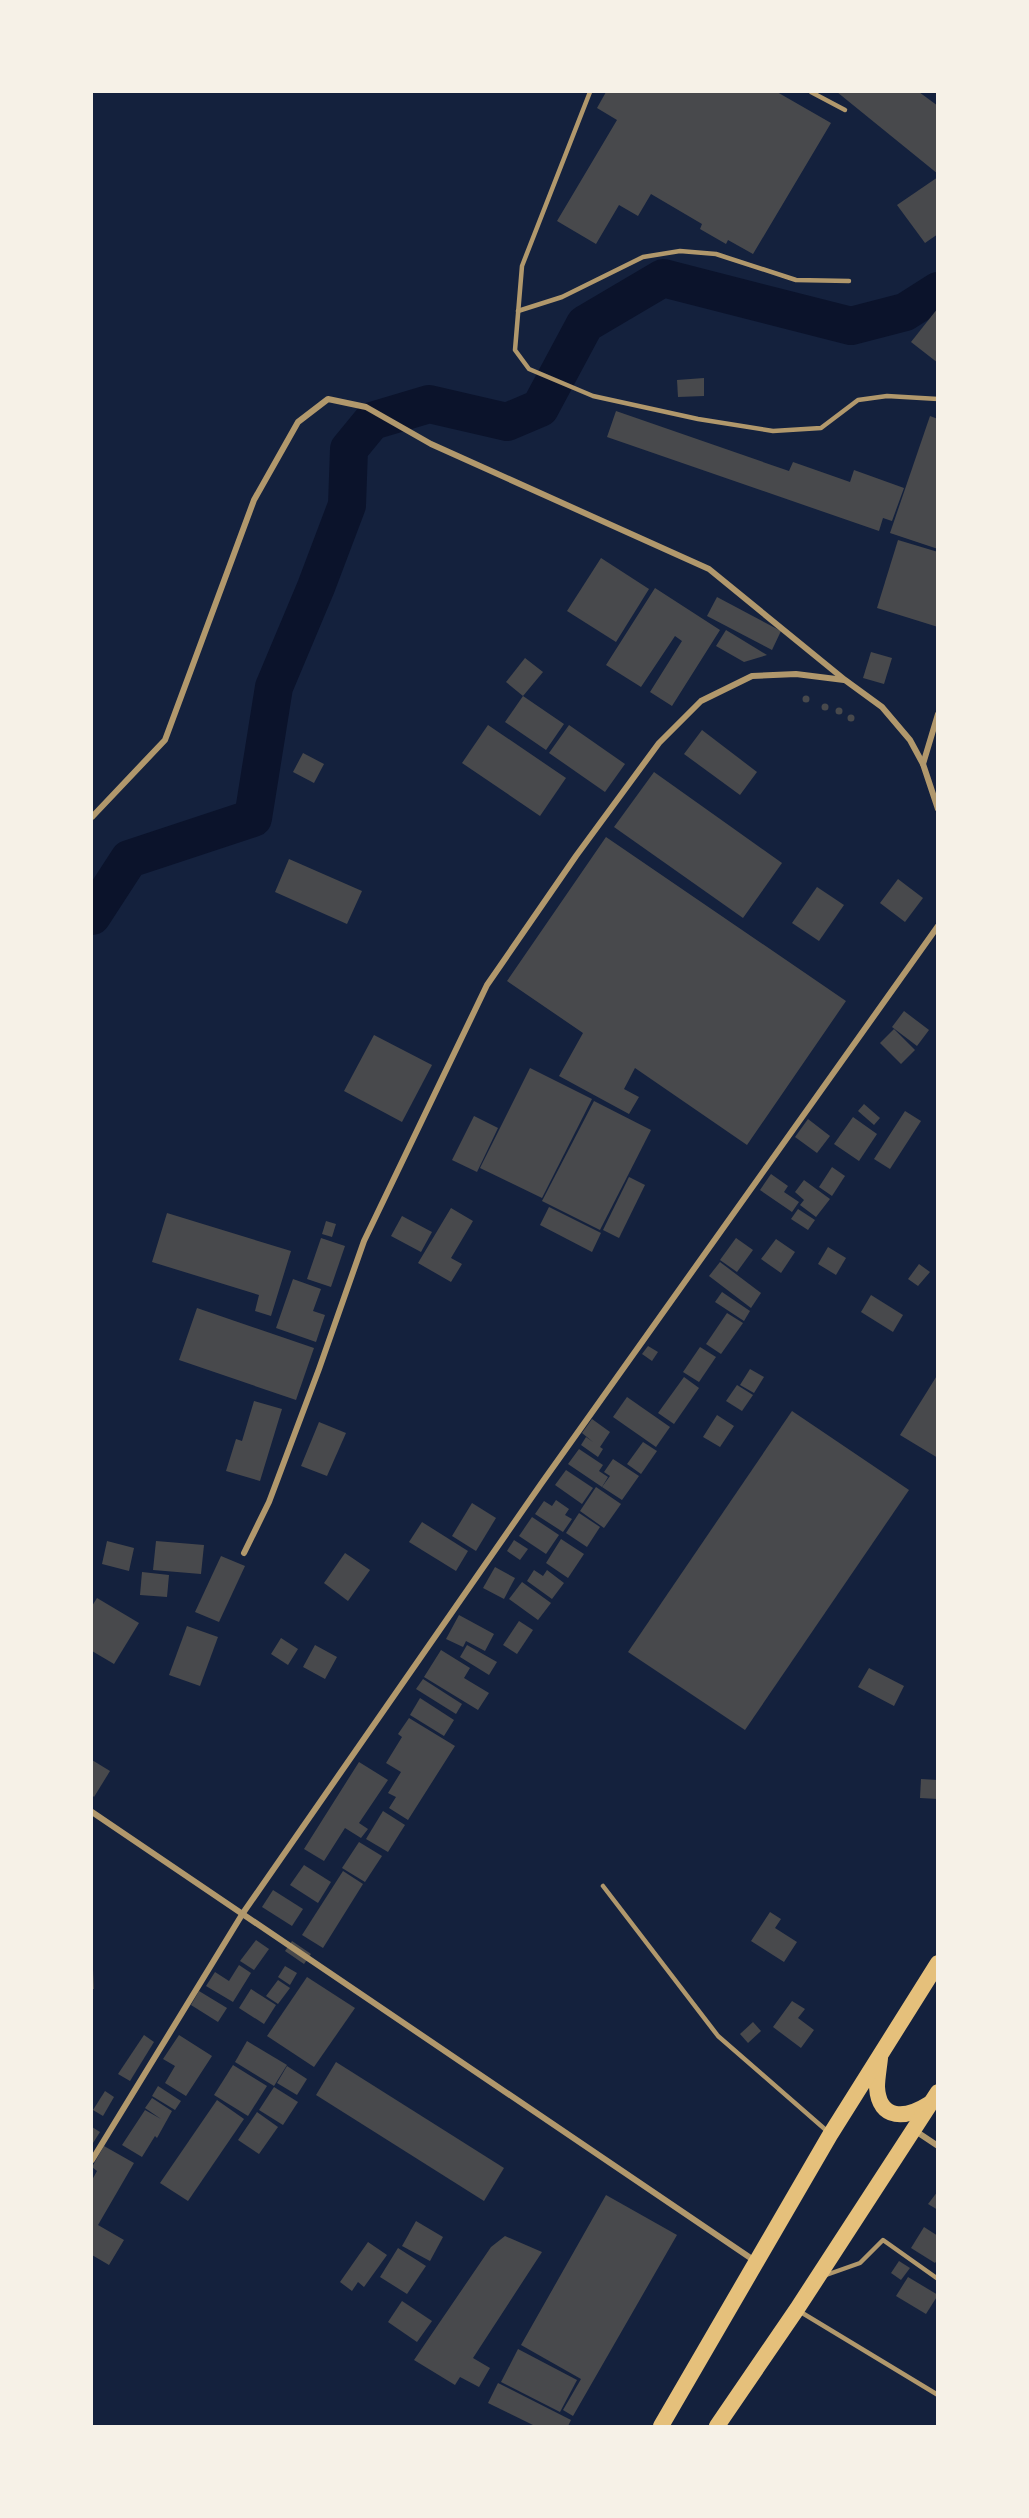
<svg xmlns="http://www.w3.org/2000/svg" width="1029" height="2518" font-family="'Noto Sans',sans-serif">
<rect width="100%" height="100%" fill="#14213d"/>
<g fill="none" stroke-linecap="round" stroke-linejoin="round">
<!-- river -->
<polyline stroke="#0b132b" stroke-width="38" points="92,916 129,859 253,818 274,687 316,587 347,505 349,449 372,421 429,404 507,422 540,408 585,324 663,278 851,326 905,312 938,291"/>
</g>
<!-- building -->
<g fill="#48494c">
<polygon points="606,92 777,92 831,123 753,254 728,240 726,244 700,229 702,224 651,194 638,216 619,205 596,244 557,221 617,120 597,108"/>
<polygon points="837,92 919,92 938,106 938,174"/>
<polygon points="938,177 938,234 925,243 897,205"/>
<polygon points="938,308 938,363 911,342"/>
<polygon points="704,378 704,396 678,397 677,380"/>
<polygon points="616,411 789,471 793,462 850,482 854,470 904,488 892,521 883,518 879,531 607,437"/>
<polygon points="930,416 938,419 938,549 890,533"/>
<polygon points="898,540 938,552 938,627 877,608"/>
<polygon points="601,558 649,589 616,642 567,611"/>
<polygon points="655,588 720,630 672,706 650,692 682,641 675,636 641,687 606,665"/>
<polygon points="717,597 781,631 772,650 707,616"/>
<polygon points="726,630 767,655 744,662 716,646"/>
<polygon points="871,652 892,658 884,684 863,678"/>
<polygon points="525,658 543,672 523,696 506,682"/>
<circle cx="806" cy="699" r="3.5"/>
<polygon points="523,696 564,724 546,750 505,722"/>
<circle cx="825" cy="707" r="3.5"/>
<circle cx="839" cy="711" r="3.5"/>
<circle cx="851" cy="718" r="3.5"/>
<polygon points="488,725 566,778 540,816 462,763"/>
<polygon points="569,725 625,764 605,792 549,753"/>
<polygon points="702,730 757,772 740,795 684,754"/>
<polygon points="303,753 324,764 314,783 293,772"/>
<polygon points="654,772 782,863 743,918 614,827"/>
<polygon points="606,837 846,1001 747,1145 635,1068 624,1089 639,1097 629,1114 559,1076 583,1033 507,981"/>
<polygon points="289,859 362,891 347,924 275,892"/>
<polygon points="898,879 923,898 905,922 880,903"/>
<polygon points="817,887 844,905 819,941 792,923"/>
<polygon points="904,1011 929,1030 917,1046 892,1027"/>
<polygon points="894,1029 915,1050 901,1064 880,1043"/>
<polygon points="374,1035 432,1065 402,1122 344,1091"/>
<polygon points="530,1068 592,1099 542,1198 480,1168"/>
<polygon points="594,1101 651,1130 600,1230 542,1201"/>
<polygon points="864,1104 880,1118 874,1125 858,1111"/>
<polygon points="905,1111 921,1121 890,1169 874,1159"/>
<polygon points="474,1116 498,1128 477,1172 452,1160"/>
<polygon points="853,1117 877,1134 859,1161 834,1144"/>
<polygon points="808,1119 830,1136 817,1153 795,1137"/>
<polygon points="832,1167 845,1176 832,1196 819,1187"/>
<polygon points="771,1174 788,1186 784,1192 799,1202 792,1212 760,1190"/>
<polygon points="629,1177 645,1185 619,1238 603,1230"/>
<polygon points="804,1180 830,1199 816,1217 800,1205 804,1200 795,1192"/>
<polygon points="549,1207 601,1233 592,1252 540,1225"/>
<polygon points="451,1208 473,1221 451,1258 462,1264 451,1282 418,1263"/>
<polygon points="798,1209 815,1220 808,1230 791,1219"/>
<polygon points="167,1213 291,1251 271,1316 255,1311 259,1295 152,1262"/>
<polygon points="402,1216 432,1232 421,1252 391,1236"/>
<polygon points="326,1221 336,1224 332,1237 322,1234"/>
<polygon points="321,1238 345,1246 331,1287 307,1279"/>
<polygon points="736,1238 753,1250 737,1272 720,1260"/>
<polygon points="776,1239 795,1252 781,1273 761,1259"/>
<polygon points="828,1247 846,1258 836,1275 818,1264"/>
<polygon points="720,1262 761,1293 751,1308 709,1276"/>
<polygon points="919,1264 930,1272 918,1286 908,1279"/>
<polygon points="293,1279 321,1289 313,1311 325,1315 316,1342 276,1328"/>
<polygon points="722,1292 750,1311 744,1321 715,1302"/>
<polygon points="871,1295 903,1315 893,1332 861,1312"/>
<polygon points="197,1308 314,1348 296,1400 179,1360"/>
<polygon points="727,1313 743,1323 721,1354 706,1344"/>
<polygon points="648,1346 658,1352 652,1361 642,1354"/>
<polygon points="700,1347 716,1357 699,1382 683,1372"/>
<polygon points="750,1369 764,1377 754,1393 740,1385"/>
<polygon points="938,1374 938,1458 900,1435"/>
<polygon points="684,1377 699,1388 674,1424 658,1413"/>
<polygon points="737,1385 753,1395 742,1411 726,1401"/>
<polygon points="627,1397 670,1427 656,1447 613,1417"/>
<polygon points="254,1401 282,1409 260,1481 226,1471 236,1439 242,1441"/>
<polygon points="792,1411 909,1490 745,1730 628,1652"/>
<polygon points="717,1415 734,1426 720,1447 703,1437"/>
<polygon points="592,1419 610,1432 600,1447 603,1449 598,1457 581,1445 586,1437 593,1442 582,1433"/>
<polygon points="319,1422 346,1433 327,1476 301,1466"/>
<polygon points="643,1442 657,1451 641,1474 627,1464"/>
<polygon points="579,1449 603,1465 599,1471 608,1477 602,1487 568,1464"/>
<polygon points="613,1459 639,1476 622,1500 602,1487 610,1476 604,1472"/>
<polygon points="566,1470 593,1488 582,1504 555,1485"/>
<polygon points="596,1487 621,1504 604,1528 580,1511"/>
<polygon points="556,1500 569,1509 565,1515 572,1519 563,1532 535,1514 544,1501 552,1506"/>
<polygon points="472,1503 496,1518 476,1551 452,1536"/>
<polygon points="579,1513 600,1527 587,1547 566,1533"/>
<polygon points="532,1517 559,1535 546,1554 519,1536"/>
<polygon points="422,1522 468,1551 456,1571 409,1542"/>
<polygon points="561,1539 584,1554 568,1578 546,1563"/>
<polygon points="514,1540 528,1549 520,1560 507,1551"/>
<polygon points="107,1541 134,1548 129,1571 102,1564"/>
<polygon points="156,1541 204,1545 201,1574 153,1570"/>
<polygon points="345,1553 370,1570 348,1601 324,1583"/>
<polygon points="221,1556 245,1566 219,1622 195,1612"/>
<polygon points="495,1567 515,1578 504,1599 483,1588"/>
<polygon points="534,1570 543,1576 547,1570 564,1583 552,1599 527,1581"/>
<polygon points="142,1572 169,1575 167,1597 140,1595"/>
<polygon points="522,1582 551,1603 538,1620 509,1599"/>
<polygon points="97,1598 139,1623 114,1664 92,1651 92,1606"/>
<polygon points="459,1615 494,1634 485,1651 466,1641 463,1647 446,1639"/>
<polygon points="519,1621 533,1630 517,1654 503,1645"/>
<polygon points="187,1626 218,1637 200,1686 169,1675"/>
<polygon points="281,1638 298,1649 288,1665 271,1654"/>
<polygon points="315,1645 337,1657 325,1679 303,1667"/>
<polygon points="467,1645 497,1662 489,1675 460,1657"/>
<polygon points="441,1650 470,1668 464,1678 489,1693 478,1710 424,1677"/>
<polygon points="869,1668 904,1686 894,1706 858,1687"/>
<polygon points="423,1679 462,1704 456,1714 416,1689"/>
<polygon points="420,1698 454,1720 444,1736 410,1715"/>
<polygon points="409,1718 455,1746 408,1820 389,1808 396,1797 388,1793 401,1772 386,1763 402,1737 398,1734"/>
<polygon points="92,1760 110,1771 94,1797 92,1795"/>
<polygon points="359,1762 388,1780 359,1823 368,1829 361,1838 345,1828 324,1861 304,1849"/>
<polygon points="921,1779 938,1780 938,1799 920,1798"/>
<polygon points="383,1811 405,1825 388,1852 366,1839"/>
<polygon points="359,1842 382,1856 365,1882 342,1868"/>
<polygon points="304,1865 331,1882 318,1903 290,1885"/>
<polygon points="343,1871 363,1884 323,1948 302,1935"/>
<polygon points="273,1890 303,1909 292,1926 262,1907"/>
<polygon points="770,1912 781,1919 775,1928 797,1942 784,1962 751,1941"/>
<polygon points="256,1940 269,1949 254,1970 240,1961"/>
<polygon points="292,1941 311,1954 304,1964 285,1951"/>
<polygon points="239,1965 251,1973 233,2002 206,1986 215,1972 229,1981"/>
<polygon points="285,1966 297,1973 290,1985 278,1977"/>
<polygon points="92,1970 93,1970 94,1989 92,1989"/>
<polygon points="307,1977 355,2008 314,2067 267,2036"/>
<polygon points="278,1980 290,1988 278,2004 266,1996"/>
<polygon points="251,1989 276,2005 264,2024 239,2008"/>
<polygon points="199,1991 227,2008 218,2022 191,2005"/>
<polygon points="792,2001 805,2009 798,2018 814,2030 801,2048 773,2027"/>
<polygon points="753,2022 761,2031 748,2043 740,2034"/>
<polygon points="144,2035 154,2042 130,2081 118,2074"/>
<polygon points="179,2035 212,2056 186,2096 165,2083 175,2066 163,2059"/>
<polygon points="247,2041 287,2065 274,2086 235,2062"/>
<polygon points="336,2062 504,2168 484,2201 316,2095"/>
<polygon points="233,2065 267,2086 248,2116 214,2095"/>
<polygon points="287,2066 307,2079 297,2095 277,2083"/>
<polygon points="158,2086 181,2101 175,2110 152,2096"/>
<polygon points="274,2087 298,2102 283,2125 259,2110"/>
<polygon points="105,2091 114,2097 103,2116 93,2110"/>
<polygon points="152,2098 172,2111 157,2138 155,2136 142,2157 122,2145 145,2110 161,2119 145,2108"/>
<polygon points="217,2100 244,2119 188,2201 160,2183"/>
<polygon points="257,2112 278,2127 259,2154 238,2140"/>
<polygon points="92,2127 100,2132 93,2143 92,2142"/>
<polygon points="104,2146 134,2163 98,2225 124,2240 109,2265 92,2255 92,2180 97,2171 92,2167"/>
<polygon points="938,2191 938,2210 928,2204"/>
<polygon points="606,2195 677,2235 573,2416 563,2410 581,2379 521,2345"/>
<polygon points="416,2221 443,2237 430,2261 402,2246"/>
<polygon points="924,2227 938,2236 938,2259 935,2263 911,2248"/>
<polygon points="505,2236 542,2252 473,2358 490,2368 479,2387 460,2377 455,2385 414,2360 491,2247"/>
<polygon points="368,2242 387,2255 364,2287 358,2282 352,2291 340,2282"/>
<polygon points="398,2248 426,2266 407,2294 380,2277"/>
<polygon points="899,2261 910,2268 901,2280 891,2273"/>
<polygon points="908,2277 938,2295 926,2314 896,2296"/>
<polygon points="402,2301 432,2321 417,2342 388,2322"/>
<polygon points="518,2349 577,2380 560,2412 501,2382"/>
<polygon points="498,2383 571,2420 568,2426 535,2426 488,2403"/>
</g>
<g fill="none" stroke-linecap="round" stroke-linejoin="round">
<!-- service -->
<g stroke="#b1986c" stroke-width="4.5">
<polyline points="590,92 522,266 515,350 529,369 593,396 698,419 773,431 821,428 858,400 887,396 938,399"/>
<polyline points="811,92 845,110"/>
<polyline points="518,311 562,297 643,257 680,251 716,254 796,280 849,281"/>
<polyline points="603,1886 718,2036 827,2131"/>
<polyline points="826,2275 860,2263 883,2240 938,2279"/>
<polyline points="799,2311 938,2395"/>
</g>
<!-- minor -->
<g stroke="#b1986c" stroke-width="6">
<polyline points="923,764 938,714"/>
<polyline points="92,817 165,740 254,500 298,422 328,399 366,407 431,444 709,569 845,680 882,707 910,740 923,764 938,809"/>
<polyline points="244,1553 269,1502 319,1369 364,1241 487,985 576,856 659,743 701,701 752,676 796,674 844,680"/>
<polyline points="92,1812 755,2261"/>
<polyline points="914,2130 938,2146"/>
<polyline points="92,2160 243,1913 541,1484 938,926"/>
</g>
<!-- trunk -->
<g stroke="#e5c07b" stroke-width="16">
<path d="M880,2058C879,2068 877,2078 877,2087C879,2122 907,2118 929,2104"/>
<polyline points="661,2426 830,2135 938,1963"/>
<polyline points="717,2426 797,2309 938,2092"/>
</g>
</g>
<!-- border -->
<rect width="1029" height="2518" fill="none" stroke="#f6f1e7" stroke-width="186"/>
</svg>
